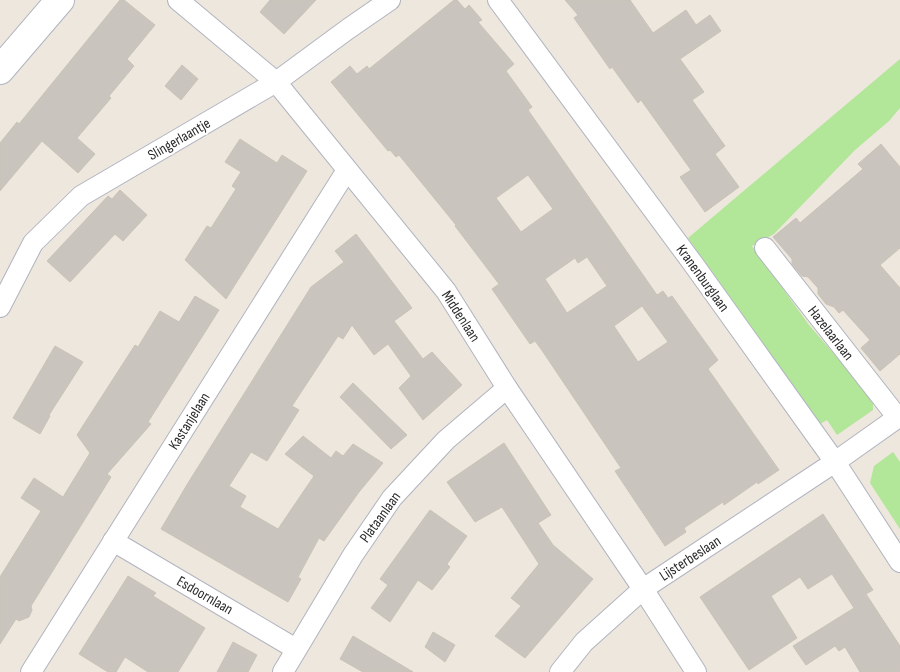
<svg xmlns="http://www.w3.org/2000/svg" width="900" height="672" font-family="'Sofia Sans Condensed',sans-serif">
<rect width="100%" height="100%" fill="#eee7dd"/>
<!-- green -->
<g fill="#b2e698">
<polygon points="900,59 900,108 889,121 855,150 774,234 752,246 809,325 873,399 873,410 837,435 827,420 820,424 688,238"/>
<polygon points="893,452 900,462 900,529 870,483 874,466"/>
</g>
<!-- building -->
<g fill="#c9c4bd" stroke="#c9c3b7" fill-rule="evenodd">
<polygon points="120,0 124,0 155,25 127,59 134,66 109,96 111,98 77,138 95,154 78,173 42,141 0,191 0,143 17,122 19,124"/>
<polygon points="270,0 316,0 284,34 260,12"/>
<path d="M454,0H457L465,9L469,5L482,20L478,22L514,64L506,71L532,107L528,110L657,295L663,291L668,298L672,296L718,360L708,369L779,470L758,484L757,482L724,505L723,502L684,528L686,532L665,546L615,471L621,468L541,349L535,341L530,344L492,289L499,284L455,226L456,225L399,155L396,157L390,150L388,151L331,82L350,66L357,74L367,66L369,69ZM528,175L553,209L521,232L496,198ZM587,257L607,286L567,313L545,279L575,258L578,263ZM642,306L668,342L638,362L614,326Z"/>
<polygon points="565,0 630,0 653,33 686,10 696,25 710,15 721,31 680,59 704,92 692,100 725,146 715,154 739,187 705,212 680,177 691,170 641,100 638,103 612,67 610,69 574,18 578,15"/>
<polygon points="182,65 198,79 181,100 165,86"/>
<polygon points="240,139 277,163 282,155 307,171 226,299 185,260 207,226 211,228 236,189 232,186 241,172 225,162"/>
<polygon points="881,144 900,167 900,248 880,265 900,288 900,354 880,371 861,348 870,340 843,310 839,313 834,307 826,304 818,294 818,288 808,277 802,276 792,264 792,259 773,237 796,218 800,223 863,169 858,164"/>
<polygon points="120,190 147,215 123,241 115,234 70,282 47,261 108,196 112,199"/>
<polygon points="356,234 412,308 394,321 423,359 432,352 462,385 423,420 399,388 411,376 388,344 374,355 352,325 343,339 338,336 292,406 299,410 267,461 251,452 229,486 246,496 240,507 278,529 314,476 285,454 303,436 331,458 336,451 343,456 353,444 383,463 359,492 324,541 319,538 298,577 301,579 288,602 161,529 188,483 311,287 344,262 335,251"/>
<polygon points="195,296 219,310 148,422 151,424 107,474 111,477 31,606 32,610 29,617 19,621 16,619 0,644 0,577 41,511 21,498 34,478 63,497 90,453 77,435 135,345 138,347 160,311 179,322"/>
<polygon points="55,346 83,362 49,415 50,416 40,434 13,418"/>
<polygon points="353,383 407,435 391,449 340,397"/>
<polygon points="504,443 551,515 538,523 553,545 593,579 525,658 495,636 521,606 511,598 539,564 502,507 475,522 447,482"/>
<polygon points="430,510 467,536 447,564 450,567 432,590 418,580 390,622 371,608 388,585 380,579"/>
<polygon points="823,514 873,590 866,594 900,646 900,672 860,672 845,647 839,651 835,646 806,665 799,655 793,646 854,608 832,574 808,589 800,577 771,596 797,638 749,670 700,597"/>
<polygon points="128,576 156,593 153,596 205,628 178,672 148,672 125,657 116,672 108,672 79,654"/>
<polygon points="433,632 455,645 445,662 425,647"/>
<polygon points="353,636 413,672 363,672 340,659"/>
<polygon points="233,642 257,655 248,672 217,672"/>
</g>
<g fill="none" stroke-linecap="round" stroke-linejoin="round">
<!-- minor casing -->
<g stroke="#b1b4c0" stroke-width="22">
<g id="minor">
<polyline points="178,0 276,82 446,291 507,388 643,589 696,672"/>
<polyline points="498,0 694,265 835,462 900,562"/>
<polyline points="765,248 898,418"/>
<polyline points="0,307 33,243 81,196 276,82 348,29 390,0"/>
<polyline points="113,541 296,649"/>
<polyline points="31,672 347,170"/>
<polyline points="283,672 353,555 392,498 446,440 507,388"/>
<polyline points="560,672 584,642 643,589 835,462 900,416"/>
</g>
</g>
<!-- secondary casing -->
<g stroke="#b1b4c0" stroke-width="30">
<polyline id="secondary" points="0,70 60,0"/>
</g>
<!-- minor -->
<use href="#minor" stroke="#fff" stroke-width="20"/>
<!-- secondary -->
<use href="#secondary" stroke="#fff" stroke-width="28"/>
</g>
<g text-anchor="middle" stroke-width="4.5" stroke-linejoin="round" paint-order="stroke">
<!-- street labels -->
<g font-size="15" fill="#2c2c2c" stroke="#fff">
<text transform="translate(179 139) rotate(-30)" y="5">Slingerlaantje</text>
<text transform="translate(703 278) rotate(54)" y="5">Kranenburglaan</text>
<text transform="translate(461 316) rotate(57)" y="5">Middenlaan</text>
<text transform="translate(831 333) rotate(52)" y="5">Hazelaarlaan</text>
<text transform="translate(189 421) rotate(-58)" y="5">Kastanjelaan</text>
<text transform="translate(380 517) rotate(-54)" y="5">Plataanlaan</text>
<text transform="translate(690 558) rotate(-33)" y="5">Lijsterbeslaan</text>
<text transform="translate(205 595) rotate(30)" y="5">Esdoornlaan</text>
</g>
</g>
</svg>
